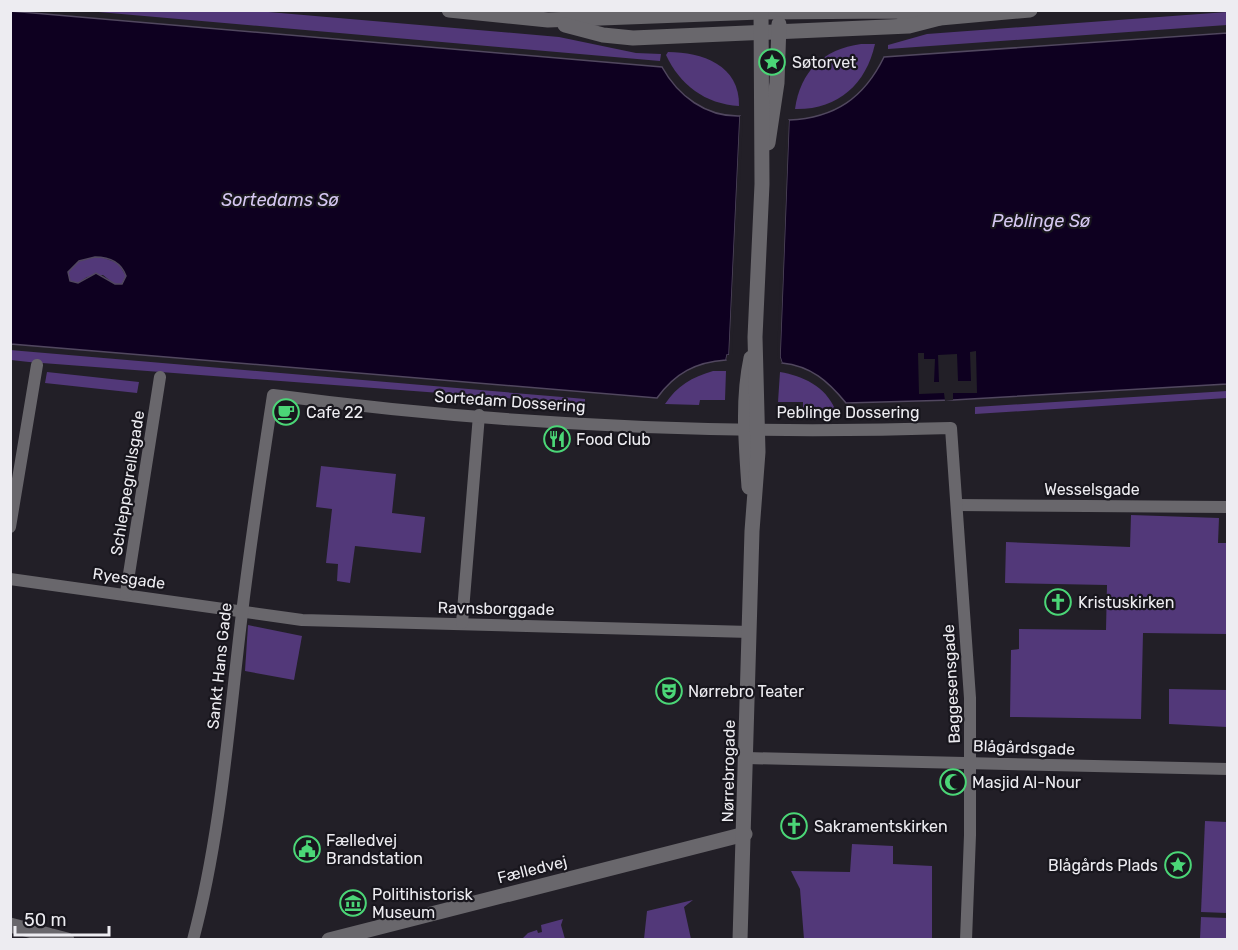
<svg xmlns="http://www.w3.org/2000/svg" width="1238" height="950" font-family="Rubik,sans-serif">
<rect width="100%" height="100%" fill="#221f27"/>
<!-- green -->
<g fill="#523879">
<polygon points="87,11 257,11 559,37 636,53 661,54 660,61"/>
<polygon points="1227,12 1227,25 888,49 888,45 927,34"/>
<path d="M861,44H875C866,85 837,110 795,109C800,72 823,49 861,44Z"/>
<path d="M668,52C702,52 740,65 739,106C705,104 680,85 666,55Z"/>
<path d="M101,257L118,263L126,276L123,284H114L103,275L87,277L78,283L70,281L68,272C76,260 87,257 101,257Z"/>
<polygon points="10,350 574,398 585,399 585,404 29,362 11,360"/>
<path d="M713,371H726L725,400H700L699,405L665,404C677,386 692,377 713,371Z"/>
<polygon points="47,372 139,382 137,393 45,383"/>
<path d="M780,372C803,376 825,386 835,409L803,408V402H778Z"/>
<polygon points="1227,391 1227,398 975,414 975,407"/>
<polygon points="321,466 396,474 392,513 425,517 421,553 355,546 350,583 337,581 338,564 326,563 332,509 316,507"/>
<polygon points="1131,515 1219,518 1218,543 1227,543 1227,634 1143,633 1141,719 1010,717 1011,650 1019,649 1019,629 1106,630 1107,585 1005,583 1006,542 1130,547"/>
<polygon points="248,625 302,636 294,680 245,671"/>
<polygon points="1169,689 1227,690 1227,727 1169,724"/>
<polygon points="1205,821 1227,822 1227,913 1201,912"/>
<polygon points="852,844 893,846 893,864 932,866 932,939 804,939 800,889 791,871 850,872"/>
<polygon points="693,900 684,907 691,939 644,939 647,911"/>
<polygon points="1201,917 1227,918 1227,939 1200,939"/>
<polygon points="563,919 561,925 565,939 522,939 528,933 537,930 538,933 542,932 541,925"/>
</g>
<!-- water -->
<g fill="#0e0020" stroke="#51475f" stroke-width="1.5" fill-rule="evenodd">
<path d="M10,11L662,67C678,96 706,117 740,116L729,355H727L726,360C696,362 675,373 657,398L11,344ZM95,257C109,257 121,262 126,276L122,284H115L96,273L78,283L70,281L68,272L79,261Z"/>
<path d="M1227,33V384L953,400L846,403C828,381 811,366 782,363L780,357L789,120C835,118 864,98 884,57Z"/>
</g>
<!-- pier -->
<g fill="#221f27">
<polygon points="740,116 743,116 732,355 726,360 727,355 729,355"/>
<polygon points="786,120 789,120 780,357 782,363 779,362 777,357"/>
<polygon points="976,351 977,393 953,393 953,400 945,401 944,393 919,394 918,353 924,353 924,359 935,359 934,382 939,382 938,355 957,354 958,381 971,381 970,352"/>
</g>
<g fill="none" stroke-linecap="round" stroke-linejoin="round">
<!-- minor -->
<g stroke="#69676c" stroke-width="12">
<polyline points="957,505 1228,507"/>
<polyline points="10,527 37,365"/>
<polyline points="10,579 302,620 750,632"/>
<polyline points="126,593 160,377"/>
<polyline points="462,623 479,415"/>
<polyline points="747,758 1228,769"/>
<path d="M193,940C220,839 228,733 240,630C249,551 261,473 273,395C497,425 726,435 951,428L970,698V835L966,940"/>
</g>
<!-- tertiary -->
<g stroke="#69676c" stroke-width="15">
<polyline points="449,10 548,20 760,12 896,11 940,18"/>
<polyline points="565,25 603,35 633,38 909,26 940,18 1030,10"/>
<polyline points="768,143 777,83 779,24"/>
<path d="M749,487C746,444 742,400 751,358"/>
<polyline points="10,925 67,940"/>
<polyline points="329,940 745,834"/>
<polyline points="740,940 752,531 758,452 755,337 762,184 761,10"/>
</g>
</g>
<!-- icons -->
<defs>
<g id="sight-ring" transform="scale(1.35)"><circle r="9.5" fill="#18161d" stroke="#4bd677" stroke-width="1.5"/><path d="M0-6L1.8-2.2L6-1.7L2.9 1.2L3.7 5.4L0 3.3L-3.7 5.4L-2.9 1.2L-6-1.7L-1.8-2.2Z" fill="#4bd677"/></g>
<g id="cafe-ring" transform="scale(1.35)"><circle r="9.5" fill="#18161d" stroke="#4bd677" stroke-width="1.5"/><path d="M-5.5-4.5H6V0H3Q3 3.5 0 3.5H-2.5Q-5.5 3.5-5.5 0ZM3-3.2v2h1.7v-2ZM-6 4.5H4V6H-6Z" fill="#4bd677"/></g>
<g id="restaurant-ring" transform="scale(1.35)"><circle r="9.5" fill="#18161d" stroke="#4bd677" stroke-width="1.5"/><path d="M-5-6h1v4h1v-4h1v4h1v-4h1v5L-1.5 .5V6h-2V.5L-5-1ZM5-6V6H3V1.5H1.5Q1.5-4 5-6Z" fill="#4bd677"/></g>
<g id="church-ring" transform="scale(1.35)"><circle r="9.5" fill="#18161d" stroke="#4bd677" stroke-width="1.5"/><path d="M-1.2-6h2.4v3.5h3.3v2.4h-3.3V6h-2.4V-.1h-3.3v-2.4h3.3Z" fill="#4bd677"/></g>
<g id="theatre-ring" transform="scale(1.35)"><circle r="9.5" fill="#18161d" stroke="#4bd677" stroke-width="1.5"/><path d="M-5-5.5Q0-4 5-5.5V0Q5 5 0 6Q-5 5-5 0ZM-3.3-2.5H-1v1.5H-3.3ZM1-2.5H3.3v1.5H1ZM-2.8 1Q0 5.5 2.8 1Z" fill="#4bd677"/></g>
<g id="mosque-ring" transform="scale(1.35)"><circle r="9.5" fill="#18161d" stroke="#4bd677" stroke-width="1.5"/><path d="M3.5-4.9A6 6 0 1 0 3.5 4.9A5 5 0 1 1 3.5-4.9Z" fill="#4bd677"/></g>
<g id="civic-ring" transform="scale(1.35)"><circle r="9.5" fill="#18161d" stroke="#4bd677" stroke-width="1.5"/><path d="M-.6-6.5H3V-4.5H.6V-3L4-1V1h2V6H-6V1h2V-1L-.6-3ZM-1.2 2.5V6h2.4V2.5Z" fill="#4bd677"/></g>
<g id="museum-ring" transform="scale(1.35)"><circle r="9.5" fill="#18161d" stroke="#4bd677" stroke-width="1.5"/><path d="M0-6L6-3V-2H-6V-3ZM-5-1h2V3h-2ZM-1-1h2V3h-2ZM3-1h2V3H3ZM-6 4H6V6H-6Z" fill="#4bd677"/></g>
</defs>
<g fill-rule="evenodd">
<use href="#sight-ring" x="772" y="62"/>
<use href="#cafe-ring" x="286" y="412"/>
<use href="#restaurant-ring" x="557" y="439"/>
<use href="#church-ring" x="1058" y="602"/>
<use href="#theatre-ring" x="669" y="691"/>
<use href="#mosque-ring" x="953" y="782"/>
<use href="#church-ring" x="794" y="826"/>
<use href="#civic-ring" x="307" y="849"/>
<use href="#sight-ring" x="1178" y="865"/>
<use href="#museum-ring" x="353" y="903"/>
</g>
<g text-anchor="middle" stroke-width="4.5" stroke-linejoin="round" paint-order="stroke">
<!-- poi labels -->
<g font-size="16" fill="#edecf1" stroke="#18161d" text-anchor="start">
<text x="792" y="68">Søtorvet</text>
<text x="306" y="418">Cafe 22</text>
<text x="576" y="445">Food Club</text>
<text x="1078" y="608">Kristuskirken</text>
<text x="688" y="697">Nørrebro Teater</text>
<text x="972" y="788">Masjid Al-Nour</text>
<text x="814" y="832">Sakramentskirken</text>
<text x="326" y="846">Fælledvej<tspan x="326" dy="18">Brandstation</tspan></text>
<text x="1158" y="871" text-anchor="end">Blågårds Plads</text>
<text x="372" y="900">Politihistorisk<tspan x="372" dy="18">Museum</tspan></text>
</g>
<!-- street labels -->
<g font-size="16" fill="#edecf1" stroke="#18161d">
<text transform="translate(510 401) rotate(4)" y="6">Sortedam Dossering</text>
<text x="848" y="418">Peblinge Dossering</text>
<text transform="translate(127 483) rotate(-81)" y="6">Schleppegrellsgade</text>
<text x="1092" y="495">Wesselsgade</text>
<text transform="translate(129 578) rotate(8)" y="6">Ryesgade</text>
<text transform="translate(496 608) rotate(1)" y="6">Ravnsborggade</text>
<text transform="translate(219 666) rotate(-84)" y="6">Sankt Hans Gade</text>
<text transform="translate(951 684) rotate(-93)" y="6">Baggesensgade</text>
<text transform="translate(1024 747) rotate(2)" y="6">Blågårdsgade</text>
<text transform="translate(728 771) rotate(-89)" y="6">Nørrebrogade</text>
<text transform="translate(532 869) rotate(-14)" y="6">Fælledvej</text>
</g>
<!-- water labels -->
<g font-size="18" font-style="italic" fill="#d5c7f1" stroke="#18161d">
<text x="280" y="206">Sortedams Sø</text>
<text x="1041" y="227">Peblinge Sø</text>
</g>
</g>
<!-- border -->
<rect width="1238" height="950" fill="none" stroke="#edecf1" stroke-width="24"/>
<!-- scale -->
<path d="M15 926v9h94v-9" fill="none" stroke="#edecf1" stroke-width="3"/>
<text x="24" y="926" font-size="18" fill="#edecf1" stroke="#18161d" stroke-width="4.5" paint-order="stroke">50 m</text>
</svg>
